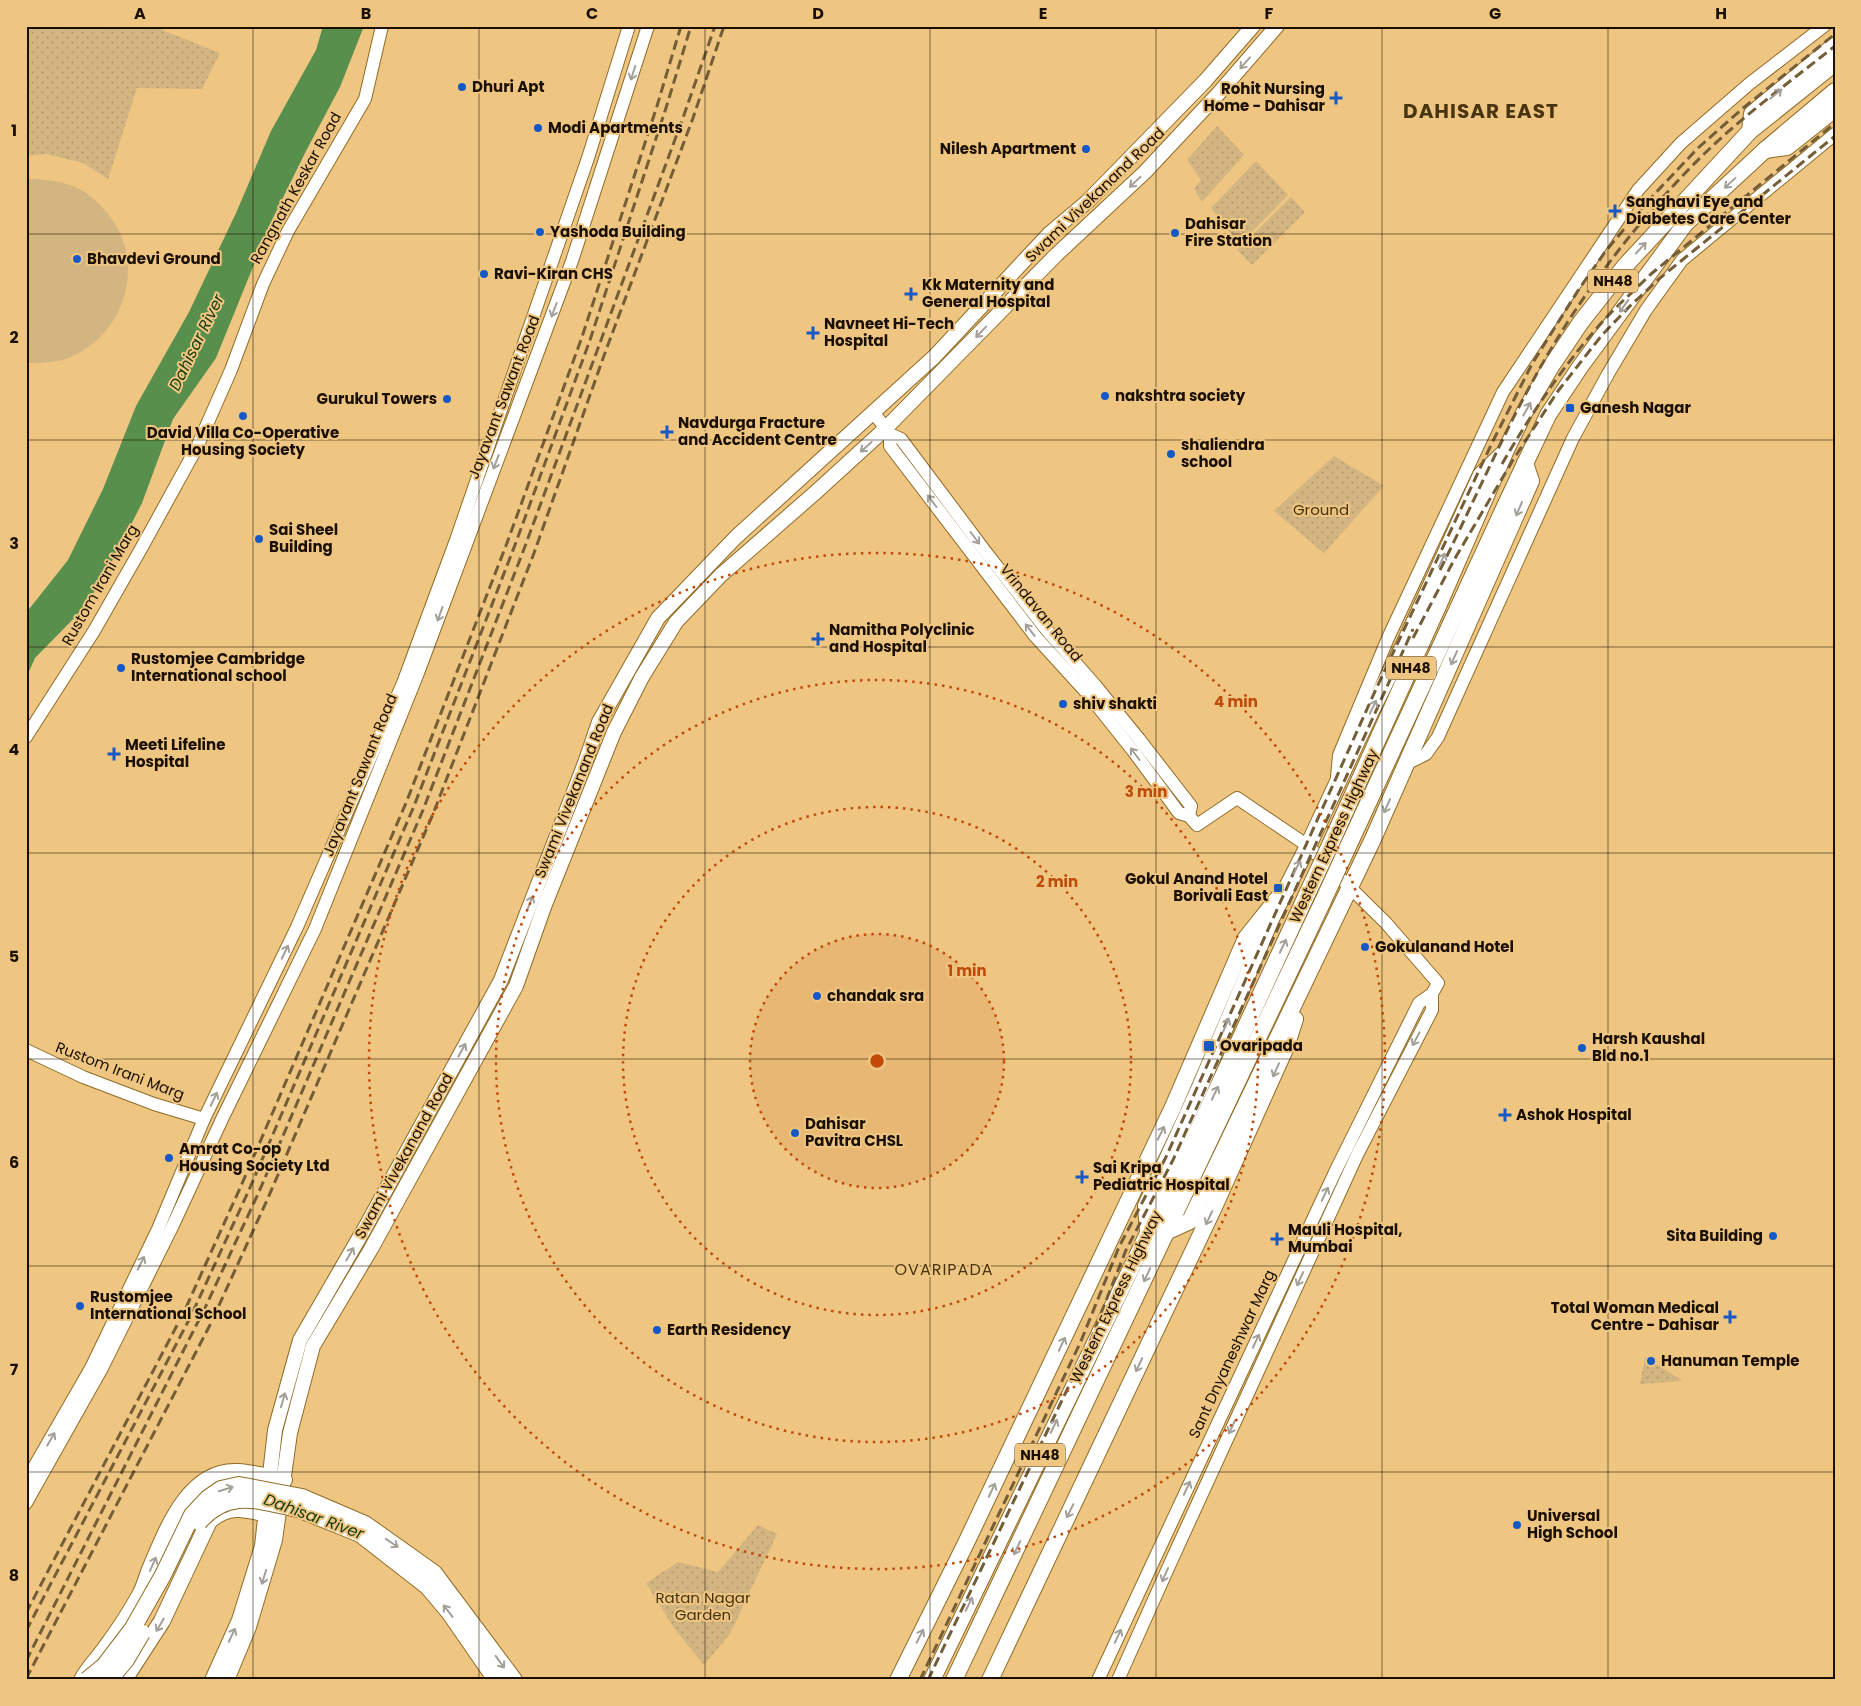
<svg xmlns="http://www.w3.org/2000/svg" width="1861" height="1706" font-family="Poppins,sans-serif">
<defs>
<pattern id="grass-dots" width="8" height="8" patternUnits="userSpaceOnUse" patternTransform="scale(1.25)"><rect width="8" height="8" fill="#d3b582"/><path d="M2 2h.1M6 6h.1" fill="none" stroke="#b59a6e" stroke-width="1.8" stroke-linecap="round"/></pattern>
</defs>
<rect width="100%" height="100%" fill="#eec682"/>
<!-- grass -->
<g fill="url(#grass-dots)">
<polygon points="26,26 152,26 220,53 202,89 137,88 108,179 83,163 46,154 26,156"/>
<polygon points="1217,126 1244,155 1202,202 1194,189 1201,180 1187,160"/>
<polygon points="1256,161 1288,195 1247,237 1241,232 1234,238 1211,208"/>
<polygon points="1291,197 1305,212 1252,265 1237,250"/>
<polygon points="1334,456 1384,486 1324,553 1274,511"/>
<polygon points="1645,1357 1683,1381 1640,1384"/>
<polygon points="758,1525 777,1534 730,1634 704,1665 674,1628 646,1583 678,1562 718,1572"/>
</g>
<!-- garden -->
<path fill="#d3b582" d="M26,179C43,179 59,180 75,187C88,192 99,203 107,213C146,259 128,329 75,355C60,363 43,363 26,363Z"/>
<!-- water -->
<polygon fill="#598f4d" points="323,26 364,26 340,87 306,151 272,220 216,358 173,419 142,503 115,556 86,606 35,658 26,678 26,613 68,560 103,489 136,406 189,312 236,213 271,131 316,50"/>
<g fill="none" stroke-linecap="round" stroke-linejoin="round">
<!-- tertiary casing -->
<g stroke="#906c26" stroke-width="14">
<g id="tertiary">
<polyline points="873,412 890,434 890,446 1035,636 1087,693 1134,752 1179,813 1189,816 1197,825 1237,798 1308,846 1386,923 1438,983 1432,994 1419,1003 1336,1170 1098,1680"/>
<polyline points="890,434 901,439 985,551 1045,628 1095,685 1139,739 1191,806 1189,816"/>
<polyline points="26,737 94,631 142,547 197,447 231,370 263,284 288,231 365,99 382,26"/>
<polyline points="1406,764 1426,754 1438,737 1573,438 1608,374 1646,310 1682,260 1835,134"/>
<polyline points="1337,777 1339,755 1388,638 1503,392 1638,190 1681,143 1749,84 1824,26"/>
<polyline points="26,1050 83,1077 154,1104 204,1119"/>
<polyline points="26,1481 91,1368 158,1229 204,1119 297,927 403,683 456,540 588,158 629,26"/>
<polyline points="26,1503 102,1368 173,1225 223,1117 315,929 418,673 572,261 648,26"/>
<polyline points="1118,1680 1169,1566 1357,1155 1432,1010 1432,994"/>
</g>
</g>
<!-- secondary casing -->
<g stroke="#906c26" stroke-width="16">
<g id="secondary">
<polyline points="212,1680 239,1620 262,1546 275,1430 300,1340 366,1226 501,980 585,763 599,722 658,618 736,537 934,357 1050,233 1088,201 1205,81 1253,26"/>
<polyline points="227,1680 249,1627 275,1540 290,1433 313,1346 371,1249 516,986 544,907 614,732 642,677 676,622 721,575 816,492 885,429 1056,255 1145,172 1218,94 1277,26"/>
</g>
</g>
<!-- primary casing -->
<g stroke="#906c26" stroke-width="18">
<g id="primary">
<polyline points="1168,1231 1190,1221 1373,839 1531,481 1525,463"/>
<polyline points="1148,1232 1146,1206 1200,1087 1271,919 1308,846 1370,713 1404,645 1481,475 1505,452"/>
<polyline points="302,1497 365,1524 434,1573 514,1680"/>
<polyline points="298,1509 360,1534 428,1587 449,1612 496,1680"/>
<path d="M82,1680C89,1667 99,1658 107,1646C119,1630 130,1613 140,1595C145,1586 147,1576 151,1567C167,1530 189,1469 238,1472C253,1473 269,1477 284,1480"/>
<path d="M122,1680L129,1672L162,1621L209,1521C232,1501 250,1511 277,1516"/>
<polyline points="898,1680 966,1543 1173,1107 1246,938 1286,888"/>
<polyline points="990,1680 1214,1207 1286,1047 1295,1019"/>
</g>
</g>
<!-- trunk casing -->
<g stroke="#906c26" stroke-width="18">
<g id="trunk">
<polyline points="1750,131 1752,114 1835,45"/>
<polyline points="1765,150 1787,147 1835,109"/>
<polyline points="1331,843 1439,604 1505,452 1524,413 1550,368 1581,322 1625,266 1750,131 1835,63"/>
<polyline points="1346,851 1506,504 1548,415 1580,367 1685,224 1765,150 1835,91"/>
<polyline points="932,1680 1199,1128 1308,892"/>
<polyline points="954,1680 1323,901"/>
</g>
</g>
<!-- tertiary -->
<use href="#tertiary" stroke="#fff" stroke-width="12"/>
<!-- secondary -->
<use href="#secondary" stroke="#fff" stroke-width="14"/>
<!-- primary -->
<use href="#primary" stroke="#fff" stroke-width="16"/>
<!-- trunk -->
<use href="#trunk" stroke="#fff" stroke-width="16"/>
<!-- rail -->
<g stroke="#745d37" stroke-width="3" stroke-dasharray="10 5" stroke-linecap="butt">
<path d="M1502,464C1530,416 1560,370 1597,328C1613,309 1633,292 1651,274L1835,123"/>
<path d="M1440,570C1480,490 1514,407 1562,331C1600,270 1652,205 1704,154C1744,115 1791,81 1835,46"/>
<polyline points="1413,638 1454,560 1513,460 1558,391 1602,335 1630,306 1660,278 1835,136"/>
<polyline points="26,1613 184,1312 241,1186 406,803 507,543 582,337 657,106 681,26"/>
<polyline points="26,1631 191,1316 249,1190 414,806 515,545 590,340 666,108 691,26"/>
<polyline points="26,1661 205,1308 258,1194 423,810 524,549 684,115 715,26"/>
<polyline points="26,1679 210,1325 268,1198 433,814 534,553 606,350 693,118 724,26"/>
<polyline points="920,1680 1081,1341 1119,1247 1166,1157 1376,689 1492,443 1532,364 1579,289 1605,252 1646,203 1698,148 1742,109 1835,34"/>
<polyline points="928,1680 1089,1344 1126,1250 1173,1160 1413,629"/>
</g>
<!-- primary-bridge casing -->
<g stroke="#906c26" stroke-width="18" stroke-linecap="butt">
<g id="primary-bridge">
<path d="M199,1522C229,1488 259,1501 298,1509"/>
<polyline points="87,1680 104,1666 133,1628 163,1575 192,1515 208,1498 221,1489 239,1485 302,1497"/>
<polyline points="109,1680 126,1660 142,1633"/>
</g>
</g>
<!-- trunk-bridge casing -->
<g stroke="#906c26" stroke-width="18" stroke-linecap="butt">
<g id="trunk-bridge">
<polyline points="1308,892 1331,843"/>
<polyline points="1323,901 1346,851"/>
</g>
</g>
<!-- primary-bridge -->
<use href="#primary-bridge" stroke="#fff" stroke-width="16"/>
<!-- trunk-bridge -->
<use href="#trunk-bridge" stroke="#fff" stroke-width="16"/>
</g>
<!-- one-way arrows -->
<defs><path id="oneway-shaft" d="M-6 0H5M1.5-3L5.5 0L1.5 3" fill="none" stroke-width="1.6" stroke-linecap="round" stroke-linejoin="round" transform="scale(1.25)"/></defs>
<g stroke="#a39f99">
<use href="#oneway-shaft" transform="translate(1245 63) rotate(131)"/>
<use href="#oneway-shaft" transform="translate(633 73) rotate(108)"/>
<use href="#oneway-shaft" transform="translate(1776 94) rotate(-40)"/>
<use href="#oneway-shaft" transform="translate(1135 182) rotate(137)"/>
<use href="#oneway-shaft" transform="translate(1730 183) rotate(137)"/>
<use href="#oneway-shaft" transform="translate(1641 248) rotate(-47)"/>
<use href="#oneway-shaft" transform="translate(1624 306) rotate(126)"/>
<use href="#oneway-shaft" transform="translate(554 310) rotate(111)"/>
<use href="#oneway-shaft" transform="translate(981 332) rotate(134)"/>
<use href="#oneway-shaft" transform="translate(1527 409) rotate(-61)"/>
<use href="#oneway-shaft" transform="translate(866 447) rotate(138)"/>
<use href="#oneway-shaft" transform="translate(496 462) rotate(111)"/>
<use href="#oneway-shaft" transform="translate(932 501) rotate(-127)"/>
<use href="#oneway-shaft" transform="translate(1519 509) rotate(113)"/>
<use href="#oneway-shaft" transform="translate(975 538) rotate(53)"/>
<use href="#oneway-shaft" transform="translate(1442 560) rotate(-66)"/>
<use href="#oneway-shaft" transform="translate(440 614) rotate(110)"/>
<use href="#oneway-shaft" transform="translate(1030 630) rotate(-128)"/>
<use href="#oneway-shaft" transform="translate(1454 658) rotate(114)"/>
<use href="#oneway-shaft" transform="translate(1373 707) rotate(-64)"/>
<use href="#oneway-shaft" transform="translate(1135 754) rotate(-127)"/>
<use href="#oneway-shaft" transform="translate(1387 806) rotate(114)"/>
<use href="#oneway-shaft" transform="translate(1297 867) rotate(-63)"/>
<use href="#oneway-shaft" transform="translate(530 903) rotate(-69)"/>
<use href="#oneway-shaft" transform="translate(1283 946) rotate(-65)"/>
<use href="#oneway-shaft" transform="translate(285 952) rotate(-64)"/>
<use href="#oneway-shaft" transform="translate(1226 1025) rotate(-67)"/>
<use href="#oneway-shaft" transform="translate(1416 1039) rotate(118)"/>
<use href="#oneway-shaft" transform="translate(462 1050) rotate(-61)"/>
<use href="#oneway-shaft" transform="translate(1276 1070) rotate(114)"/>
<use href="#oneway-shaft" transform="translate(1215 1093) rotate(-65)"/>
<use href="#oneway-shaft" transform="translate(214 1099) rotate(-64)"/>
<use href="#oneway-shaft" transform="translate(1161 1133) rotate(-64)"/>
<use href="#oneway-shaft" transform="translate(1325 1194) rotate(-65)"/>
<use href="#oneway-shaft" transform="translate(1209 1218) rotate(115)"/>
<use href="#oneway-shaft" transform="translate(350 1254) rotate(-60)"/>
<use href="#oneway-shaft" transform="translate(141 1263) rotate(-64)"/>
<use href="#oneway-shaft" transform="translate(1147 1275) rotate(115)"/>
<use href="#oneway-shaft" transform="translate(1300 1279) rotate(115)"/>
<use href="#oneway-shaft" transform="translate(1256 1341) rotate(-65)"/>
<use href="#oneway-shaft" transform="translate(1062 1344) rotate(-65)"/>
<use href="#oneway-shaft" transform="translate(1139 1365) rotate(115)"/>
<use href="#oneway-shaft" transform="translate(283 1400) rotate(-74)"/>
<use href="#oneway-shaft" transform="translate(1054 1426) rotate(-64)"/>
<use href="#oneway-shaft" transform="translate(1232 1427) rotate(115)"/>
<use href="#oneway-shaft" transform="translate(51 1439) rotate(-60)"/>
<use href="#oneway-shaft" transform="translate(1187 1488) rotate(-65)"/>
<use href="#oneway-shaft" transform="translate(226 1489) rotate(-17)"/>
<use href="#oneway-shaft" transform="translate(992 1490) rotate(-65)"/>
<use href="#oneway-shaft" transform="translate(1070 1511) rotate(116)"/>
<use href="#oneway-shaft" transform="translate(392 1543) rotate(34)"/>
<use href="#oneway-shaft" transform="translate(1017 1548) rotate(115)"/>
<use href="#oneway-shaft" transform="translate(153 1564) rotate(-66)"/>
<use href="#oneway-shaft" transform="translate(1165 1575) rotate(114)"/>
<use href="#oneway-shaft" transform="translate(264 1577) rotate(107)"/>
<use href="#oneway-shaft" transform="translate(969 1604) rotate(-64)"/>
<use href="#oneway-shaft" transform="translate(448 1611) rotate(-128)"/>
<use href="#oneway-shaft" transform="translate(160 1625) rotate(120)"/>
<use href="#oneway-shaft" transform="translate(232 1635) rotate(-65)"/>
<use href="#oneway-shaft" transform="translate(920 1636) rotate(-63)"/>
<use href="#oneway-shaft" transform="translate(1118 1636) rotate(-65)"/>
<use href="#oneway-shaft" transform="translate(500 1662) rotate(54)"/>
</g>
<!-- grid -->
<path fill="none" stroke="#1a0f00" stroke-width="1" stroke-opacity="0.55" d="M253,26V1680M479,26V1680M705,26V1680M930,26V1680M1156,26V1680M1382,26V1680M1608,26V1680M26,234H1835M26,440H1835M26,647H1835M26,853H1835M26,1059H1835M26,1266H1835M26,1472H1835"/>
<!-- distance rings -->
<circle cx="877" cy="1061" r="127" fill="#bf4a0a" fill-opacity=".12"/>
<g fill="none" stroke="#bf4a0a" stroke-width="2.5" stroke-dasharray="2.5 5">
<circle cx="877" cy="1061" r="127"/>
<circle cx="877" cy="1061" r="254"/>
<circle cx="877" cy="1061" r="381"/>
<circle cx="877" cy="1061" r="508"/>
</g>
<!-- markers -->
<g fill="#1659c4" stroke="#eec682" stroke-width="2">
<circle cx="462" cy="87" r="5"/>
<path d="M1333.5 90.5h5v5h5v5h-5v5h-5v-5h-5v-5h5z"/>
<circle cx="538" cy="128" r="5"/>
<circle cx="1086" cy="149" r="5"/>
<path d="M1612.5 203.5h5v5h5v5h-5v5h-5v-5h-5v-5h5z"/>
<circle cx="540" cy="232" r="5"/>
<circle cx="1175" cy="233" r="5"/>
<circle cx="77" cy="259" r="5"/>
<circle cx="484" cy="274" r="5"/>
<path d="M908.5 286.5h5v5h5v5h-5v5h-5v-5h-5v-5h5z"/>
<path d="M810.5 325.5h5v5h5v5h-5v5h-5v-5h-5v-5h5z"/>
<circle cx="1105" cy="396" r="5"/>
<circle cx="447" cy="399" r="5"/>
<rect x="1565" y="403" width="10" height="10" rx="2.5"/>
<circle cx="243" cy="416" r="5"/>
<path d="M664.5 424.5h5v5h5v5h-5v5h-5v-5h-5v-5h5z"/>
<circle cx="1171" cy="454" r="5"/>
<circle cx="259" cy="539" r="5"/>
<path d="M815.5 631.5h5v5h5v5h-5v5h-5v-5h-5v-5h5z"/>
<circle cx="121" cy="668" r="5"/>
<circle cx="1063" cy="704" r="5"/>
<path d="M111.5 746.5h5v5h5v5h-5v5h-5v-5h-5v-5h5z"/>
<rect x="1273" y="883" width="10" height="10" rx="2.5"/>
<circle cx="1365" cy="947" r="5"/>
<circle cx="817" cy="996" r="5"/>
<rect x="1203" y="1040" width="12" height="12" rx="2.5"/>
<circle cx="1582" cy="1048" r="5"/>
<path d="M1502.5 1107.5h5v5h5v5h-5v5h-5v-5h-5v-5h5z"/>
<circle cx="795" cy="1133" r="5"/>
<circle cx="169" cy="1158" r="5"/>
<path d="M1079.5 1169.5h5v5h5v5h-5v5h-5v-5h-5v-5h5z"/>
<circle cx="1773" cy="1236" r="5"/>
<path d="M1274.5 1231.5h5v5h5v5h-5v5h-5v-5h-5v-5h5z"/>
<circle cx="80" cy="1306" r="5"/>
<path d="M1727.5 1309.5h5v5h5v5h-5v5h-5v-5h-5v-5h5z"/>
<circle cx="657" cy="1330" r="5"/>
<circle cx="1651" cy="1361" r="5"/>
<circle cx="1517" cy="1525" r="5"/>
</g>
<g text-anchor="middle" stroke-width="4" stroke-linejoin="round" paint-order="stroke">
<!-- shield labels -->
<g fill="#eec682" stroke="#5a4627" stroke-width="1">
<rect x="1588" y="269.5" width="50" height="23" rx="4"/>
<rect x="1386" y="656.5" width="50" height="23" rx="4"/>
<rect x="1015" y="1443.5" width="50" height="23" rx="4"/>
</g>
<g font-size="14" font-weight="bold" fill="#1a0f00">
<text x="1613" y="286">NH48</text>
<text x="1411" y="673">NH48</text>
<text x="1040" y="1460">NH48</text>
</g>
<!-- poi labels -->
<g font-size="15" font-weight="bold" fill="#1a0f00" stroke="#eec682" text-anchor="start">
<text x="472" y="92">Dhuri Apt</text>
<text x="1325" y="94" text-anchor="end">Rohit Nursing<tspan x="1325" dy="17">Home - Dahisar</tspan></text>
<text x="548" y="133">Modi Apartments</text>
<text x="1076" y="154" text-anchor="end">Nilesh Apartment</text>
<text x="1626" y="207">Sanghavi Eye and<tspan x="1626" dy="17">Diabetes Care Center</tspan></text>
<text x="1185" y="229">Dahisar<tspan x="1185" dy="17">Fire Station</tspan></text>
<text x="550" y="237">Yashoda Building</text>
<text x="87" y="264">Bhavdevi Ground</text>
<text x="494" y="279">Ravi-Kiran CHS</text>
<text x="922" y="290">Kk Maternity and<tspan x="922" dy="17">General Hospital</tspan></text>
<text x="824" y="329">Navneet Hi-Tech<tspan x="824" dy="17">Hospital</tspan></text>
<text x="1115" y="401">nakshtra society</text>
<text x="437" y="404" text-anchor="end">Gurukul Towers</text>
<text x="1580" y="413">Ganesh Nagar</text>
<text x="678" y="428">Navdurga Fracture<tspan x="678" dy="17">and Accident Centre</tspan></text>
<text x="243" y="438" text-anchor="middle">David Villa Co-Operative<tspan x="243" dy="17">Housing Society</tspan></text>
<text x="1181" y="450">shaliendra<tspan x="1181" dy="17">school</tspan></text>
<text x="269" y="535">Sai Sheel<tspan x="269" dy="17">Building</tspan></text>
<text x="829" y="635">Namitha Polyclinic<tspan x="829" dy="17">and Hospital</tspan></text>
<text x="131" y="664">Rustomjee Cambridge<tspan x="131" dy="17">International school</tspan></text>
<text x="1073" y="709">shiv shakti</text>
<text x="125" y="750">Meeti Lifeline<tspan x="125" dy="17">Hospital</tspan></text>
<text x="1268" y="884" text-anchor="end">Gokul Anand Hotel<tspan x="1268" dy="17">Borivali East</tspan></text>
<text x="1375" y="952">Gokulanand Hotel</text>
<text x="827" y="1001">chandak sra</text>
<text x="1592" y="1044">Harsh Kaushal<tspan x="1592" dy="17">Bld no.1</tspan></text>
<text x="1220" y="1051">Ovaripada</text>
<text x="1516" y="1120">Ashok Hospital</text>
<text x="805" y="1129">Dahisar<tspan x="805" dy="17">Pavitra CHSL</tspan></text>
<text x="179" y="1154">Amrat Co-op<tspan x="179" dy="17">Housing Society Ltd</tspan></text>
<text x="1093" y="1173">Sai Kripa<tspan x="1093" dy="17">Pediatric Hospital</tspan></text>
<text x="1288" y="1235">Mauli Hospital,<tspan x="1288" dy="17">Mumbai</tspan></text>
<text x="1763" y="1241" text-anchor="end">Sita Building</text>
<text x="90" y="1302">Rustomjee<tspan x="90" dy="17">International School</tspan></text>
<text x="1719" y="1313" text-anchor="end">Total Woman Medical<tspan x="1719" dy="17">Centre - Dahisar</tspan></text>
<text x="667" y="1335">Earth Residency</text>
<text x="1661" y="1366">Hanuman Temple</text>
<text x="1527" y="1521">Universal<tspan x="1527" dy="17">High School</tspan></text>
</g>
<!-- street labels -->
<g font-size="15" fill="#1a0f00" stroke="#eec682">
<text transform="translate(296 188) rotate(-61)" y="5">Rangnath Keskar Road</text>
<text transform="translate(1095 195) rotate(-44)" y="5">Swami Vivekanand Road</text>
<text transform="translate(504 397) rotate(-69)" y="5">Jayavant Sawant Road</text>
<text transform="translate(100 585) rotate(-60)" y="5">Rustom Irani Marg</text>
<text transform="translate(1041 613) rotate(51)" y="5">Vrindavan Road</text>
<text transform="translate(360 775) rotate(-68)" y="5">Jayavant Sawant Road</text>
<text transform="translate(574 791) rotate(-68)" y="5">Swami Vivekanand Road</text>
<text transform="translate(1334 836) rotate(-65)" y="5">Western Express Highway</text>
<text transform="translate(120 1071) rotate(21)" y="5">Rustom Irani Marg</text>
<text transform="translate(404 1156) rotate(-61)" y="5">Swami Vivekanand Road</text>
<text transform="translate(1116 1297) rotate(-64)" y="5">Western Express Highway</text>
<text transform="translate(1232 1354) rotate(-65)" y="5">Sant Dnyaneshwar Marg</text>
</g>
<!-- park labels -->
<g font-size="15" fill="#45320e" stroke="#eec682">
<text x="1321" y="515">Ground</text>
<text x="703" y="1603">Ratan Nagar<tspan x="703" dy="17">Garden</tspan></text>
</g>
<!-- water labels -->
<g font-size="16" font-style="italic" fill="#153b0c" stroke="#eec682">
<text transform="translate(196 342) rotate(-64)" y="6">Dahisar River</text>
<text transform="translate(314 1516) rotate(20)" y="6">Dahisar River</text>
</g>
<!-- neighbourhood labels -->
<g font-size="16" letter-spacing="1" fill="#483410" stroke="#eec682">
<text x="944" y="1275">OVARIPADA</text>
</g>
<!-- district labels -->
<g font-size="20" font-weight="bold" letter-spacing="1" fill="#483410" stroke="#eec682">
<text x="1481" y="118">DAHISAR EAST</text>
</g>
</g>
<circle cx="877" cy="1061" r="8" fill="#bf4a0a" stroke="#eec682" stroke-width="2.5"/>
<g font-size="15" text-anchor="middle" font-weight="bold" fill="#bf4a0a" stroke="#eec682" stroke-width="4" stroke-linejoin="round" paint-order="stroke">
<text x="1236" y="707">4 min</text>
<text x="1146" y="797">3 min</text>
<text x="1057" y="887">2 min</text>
<text x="967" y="976">1 min</text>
</g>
<!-- border -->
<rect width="1861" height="1706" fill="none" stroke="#eec682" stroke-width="55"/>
<rect x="28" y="28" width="1806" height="1650" fill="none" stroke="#1a0f00" stroke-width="2"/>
<g font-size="16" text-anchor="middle" font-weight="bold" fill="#1a0f00">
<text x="140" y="19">A</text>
<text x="366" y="19">B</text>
<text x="592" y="19">C</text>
<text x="818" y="19">D</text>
<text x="1043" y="19">E</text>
<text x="1269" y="19">F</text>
<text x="1495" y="19">G</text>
<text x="1721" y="19">H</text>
<text x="14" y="136">1</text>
<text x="14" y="343">2</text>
<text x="14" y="549">3</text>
<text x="14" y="755">4</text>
<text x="14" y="962">5</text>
<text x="14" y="1168">6</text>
<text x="14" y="1375">7</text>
<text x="14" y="1581">8</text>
</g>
</svg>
